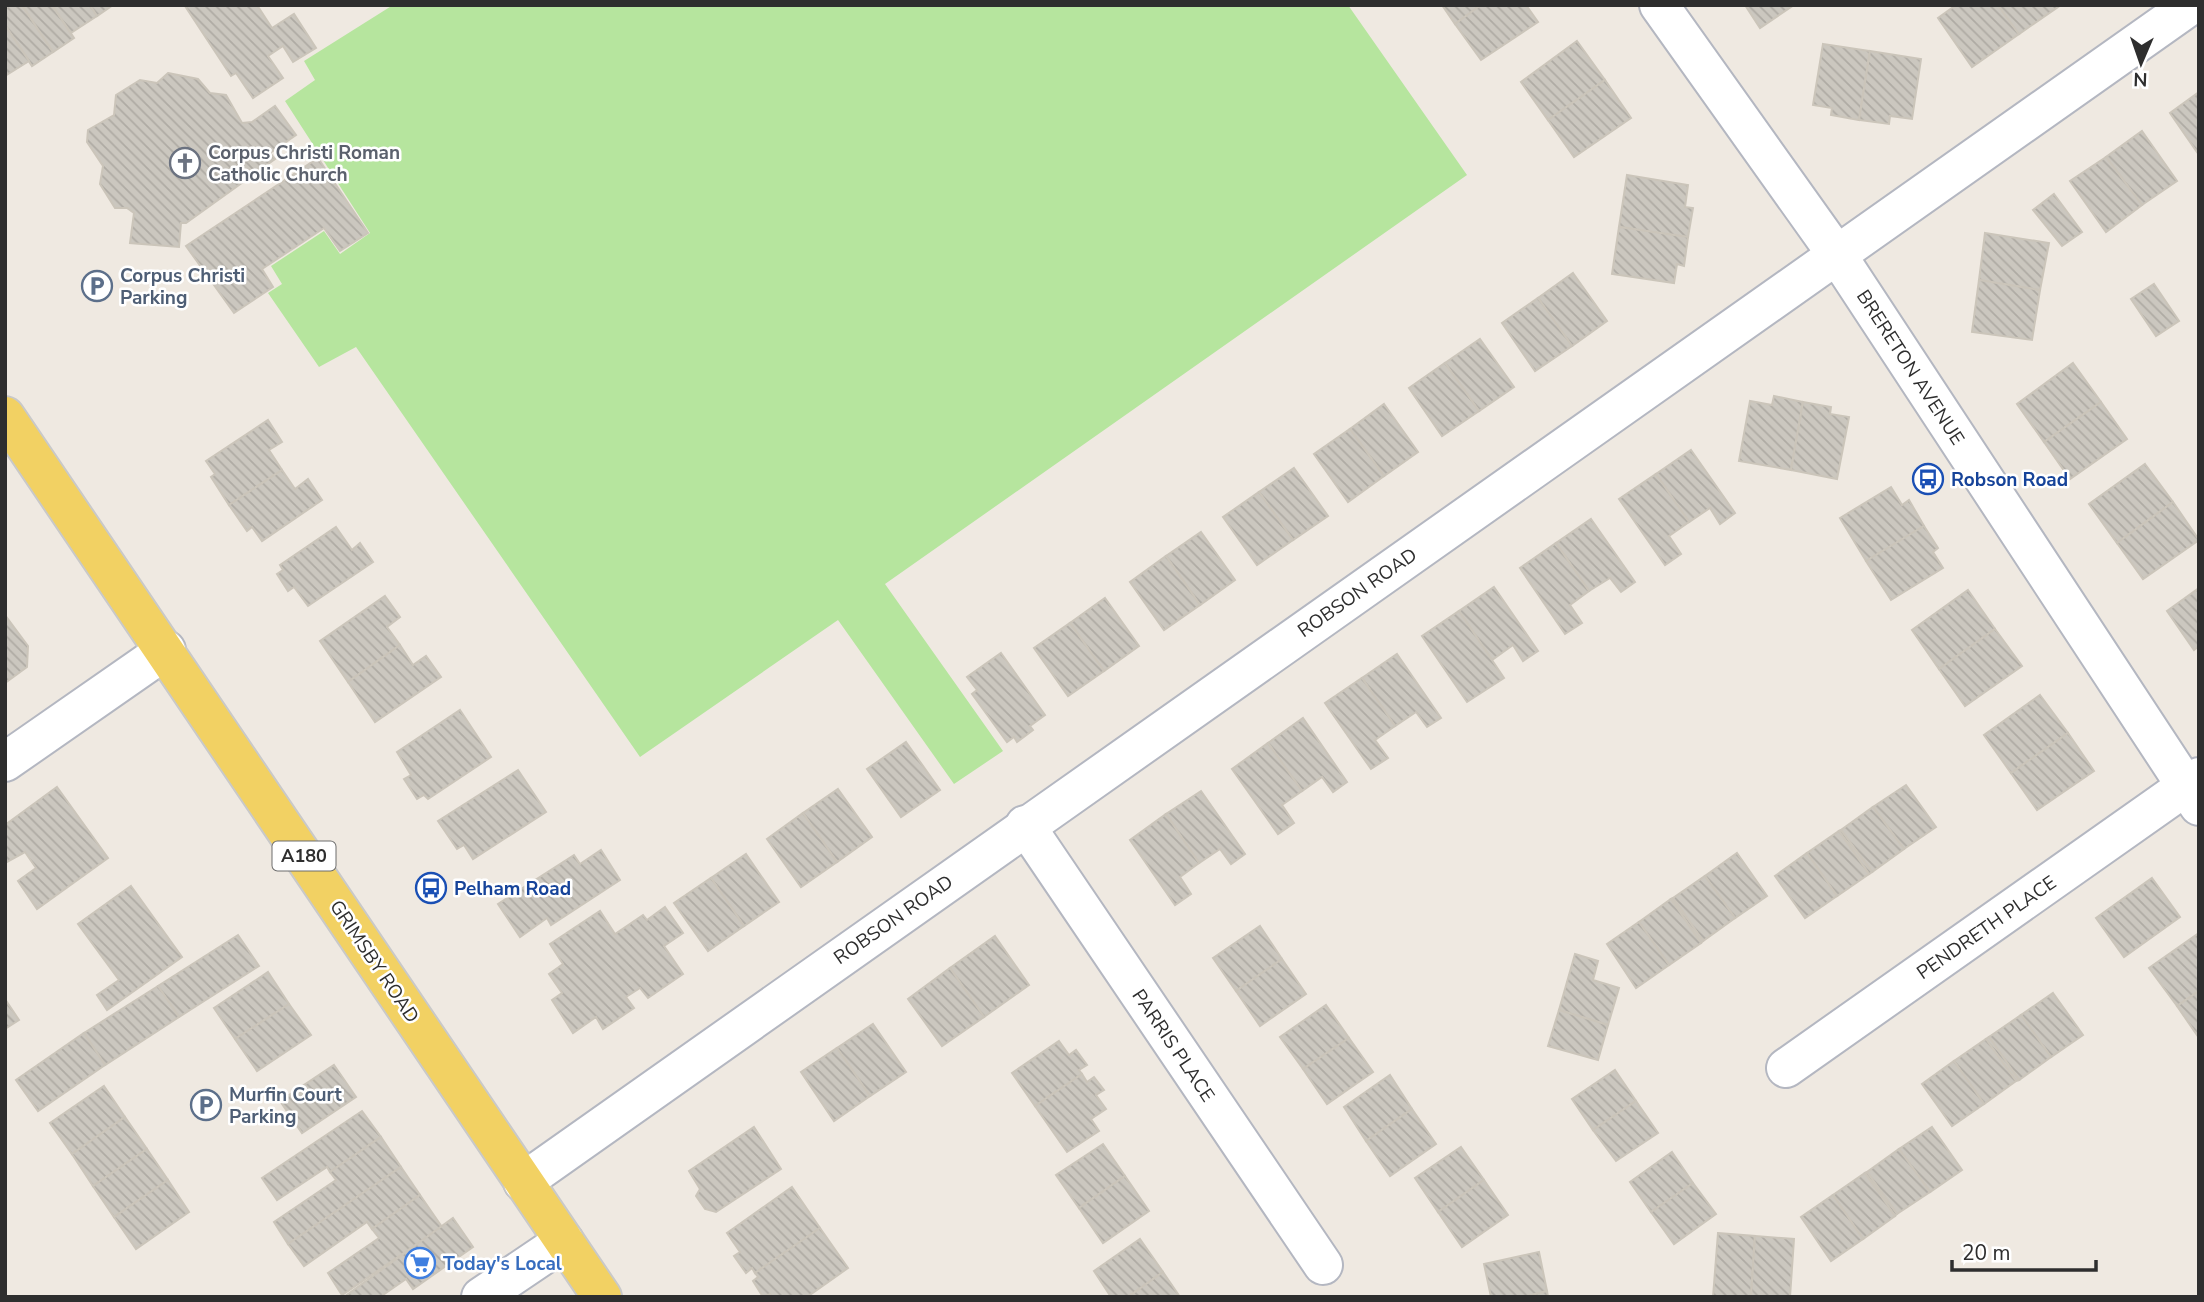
<svg xmlns="http://www.w3.org/2000/svg" width="2204" height="1302" font-family="'Nunito Sans',sans-serif">
<defs>
<pattern id="building-back-hatch" width="6" height="6" patternUnits="userSpaceOnUse" patternTransform="scale(1.75)"><rect width="6" height="6" fill="#cbc7bf"/><path d="M-1 5l2 2M0 0l6 6M5-1l2 2" fill="none" stroke="#afaba4"/></pattern>
</defs>
<rect width="100%" height="100%" fill="#efe9e1"/>
<!-- park -->
<polygon fill="#b6e59e" points="393,5 1348,5 1467,175 885,584 1003,751 954,784 838,620 640,757 356,347 319,367 268,293 282,284 271,266 324,231 340,254 370,233 285,101 315,80 304,61"/>
<!-- building -->
<g fill="url(#building-back-hatch)" stroke="#cbc5ba" stroke-width="2">
<polygon points="10,5 22,5 53,52 32,66 5,25 5,8"/>
<polygon points="22,5 52,5 74,38 53,52"/>
<polygon points="52,5 90,5 97,16 71,33"/>
<polygon points="90,5 113,5 97,16"/>
<polygon points="257,5 272,28 294,14 316,48 293,62 283,46 268,56 283,78 253,98 236,73 231,76 185,6"/>
<polygon points="1442,5 1481,5 1455,24"/>
<polygon points="1481,5 1526,5 1538,22 1481,60 1455,24"/>
<polygon points="1745,5 1794,5 1760,28"/>
<polygon points="1956,5 1998,5 2019,34 1972,67 1938,18"/>
<polygon points="1998,5 2061,5 2019,34"/>
<polygon points="5,25 29,61 5,76"/>
<polygon points="1577,41 1605,80 1548,120 1521,82"/>
<polygon points="1823,44 1870,51 1859,120 1831,115 1832,108 1813,105"/>
<polygon points="1870,51 1921,59 1912,119 1890,116 1889,124 1859,120"/>
<polygon points="168,73 198,79 210,93 226,95 242,123 252,122 275,106 296,135 270,153 275,159 186,223 181,223 179,247 130,243 134,213 127,208 115,208 100,184 103,166 87,142 88,130 114,115 116,95 140,80 157,83"/>
<polygon points="1605,80 1631,118 1574,157 1548,120"/>
<polygon points="2199,92 2199,155 2170,113"/>
<polygon points="2142,131 2177,181 2142,205 2106,157"/>
<polygon points="2106,157 2142,205 2106,232 2070,181"/>
<polygon points="318,158 368,233 340,251 324,228 262,269 273,287 234,313 186,246"/>
<polygon points="1627,175 1688,185 1685,207 1693,208 1688,237 1619,227"/>
<polygon points="2054,194 2082,232 2062,246 2033,210"/>
<polygon points="1619,227 1688,237 1684,266 1677,264 1674,283 1612,274"/>
<polygon points="1985,233 2049,243 2040,290 1979,280"/>
<polygon points="1573,273 1607,321 1572,346 1538,298"/>
<polygon points="1979,280 2040,290 2032,340 1972,332"/>
<polygon points="2154,284 2179,321 2156,336 2131,299"/>
<polygon points="1538,298 1572,346 1535,371 1502,323"/>
<polygon points="1480,339 1514,387 1479,411 1445,363"/>
<polygon points="1445,363 1479,411 1442,436 1409,388"/>
<polygon points="2073,363 2101,402 2044,442 2017,404"/>
<polygon points="1774,396 1803,402 1791,470 1739,461 1750,401 1772,405"/>
<polygon points="1803,402 1831,407 1830,414 1849,417 1837,479 1791,470"/>
<polygon points="2101,402 2127,439 2070,479 2044,442"/>
<polygon points="1384,404 1418,452 1384,476 1350,429"/>
<polygon points="268,420 282,442 269,450 282,470 229,505 211,477 215,474 206,461"/>
<polygon points="1350,429 1384,476 1348,502 1314,454"/>
<polygon points="1691,450 1735,513 1720,524 1710,508 1689,522 1656,474"/>
<polygon points="2145,464 2173,502 2117,543 2089,504"/>
<polygon points="1294,468 1328,516 1293,540 1259,492"/>
<polygon points="282,470 295,489 308,479 322,500 262,541 252,527 247,531 229,505"/>
<polygon points="1656,474 1689,522 1669,536 1681,554 1665,565 1619,499"/>
<polygon points="1891,487 1902,505 1909,500 1924,526 1866,561 1840,518"/>
<polygon points="1259,492 1293,540 1257,565 1223,517"/>
<polygon points="2173,502 2199,540 2143,579 2117,543"/>
<polygon points="1591,519 1635,582 1621,592 1610,578 1589,591 1556,543"/>
<polygon points="1924,526 1938,548 1933,552 1943,568 1891,600 1866,561"/>
<polygon points="336,527 352,550 360,543 373,562 308,606 294,587 288,591 277,574 283,570 280,565"/>
<polygon points="1201,532 1235,580 1200,605 1166,556"/>
<polygon points="1556,543 1589,591 1570,605 1582,623 1565,634 1520,568"/>
<polygon points="1166,556 1200,605 1164,630 1130,582"/>
<polygon points="1494,587 1538,651 1523,661 1513,645 1492,660 1459,611"/>
<polygon points="2199,588 2199,646 2194,650 2167,611"/>
<polygon points="1968,590 1995,629 1939,669 1912,630"/>
<polygon points="385,596 400,617 387,627 400,645 348,682 320,641"/>
<polygon points="1105,598 1139,646 1104,671 1070,623"/>
<polygon points="1459,611 1504,678 1467,702 1422,636"/>
<polygon points="5,615 28,646 27,667 5,683"/>
<polygon points="1070,623 1104,671 1068,696 1034,648"/>
<polygon points="1995,629 2022,666 1965,706 1939,669"/>
<polygon points="400,645 413,665 426,656 441,677 375,722 348,682"/>
<polygon points="1001,653 1045,715 1030,726 1033,730 1017,742 1014,737 1007,742 972,694 977,690 967,677"/>
<polygon points="1397,654 1441,718 1427,727 1416,712 1395,726 1362,678"/>
<polygon points="1362,678 1395,726 1375,740 1388,758 1371,769 1325,703"/>
<polygon points="2040,695 2068,733 2011,773 1984,735"/>
<polygon points="460,710 491,757 428,799 424,795 417,799 404,779 411,775 397,752"/>
<polygon points="1303,718 1347,782 1333,792 1322,777 1302,791 1268,743"/>
<polygon points="2068,733 2094,771 2037,810 2011,773"/>
<polygon points="906,742 940,790 901,817 867,769"/>
<polygon points="1268,743 1302,791 1282,805 1294,823 1278,834 1232,769"/>
<polygon points="518,770 546,812 473,859 464,845 457,849 438,821"/>
<polygon points="1906,785 1936,827 1904,849 1873,807"/>
<polygon points="57,787 108,858 37,909 18,881 36,868 25,852 5,863 5,825"/>
<polygon points="838,789 872,837 837,862 803,813"/>
<polygon points="1201,791 1245,854 1231,864 1220,849 1199,863 1166,814"/>
<polygon points="1873,807 1904,849 1872,872 1841,830"/>
<polygon points="803,813 837,862 801,887 767,839"/>
<polygon points="1166,814 1199,863 1180,877 1191,894 1175,905 1130,840"/>
<polygon points="1841,830 1872,872 1869,874 1839,831"/>
<polygon points="1839,831 1869,874 1837,896 1807,853"/>
<polygon points="601,850 620,880 551,925 547,918 520,937 498,904 574,855 580,864"/>
<polygon points="1737,853 1767,896 1735,918 1705,876"/>
<polygon points="1807,853 1837,896 1805,918 1775,876"/>
<polygon points="746,854 779,902 744,926 711,878"/>
<polygon points="1705,876 1735,918 1703,941 1673,898"/>
<polygon points="711,878 744,926 708,951 674,903"/>
<polygon points="2152,878 2180,917 2124,957 2096,918"/>
<polygon points="131,886 182,957 107,1010 97,995 119,980 78,924"/>
<polygon points="1673,898 1703,941 1701,943 1671,899"/>
<polygon points="1671,899 1701,943 1669,965 1639,922"/>
<polygon points="665,907 683,933 664,946 683,974 648,998 640,988 626,997 634,1008 603,1029 596,1017 573,1033 552,1000 562,993 549,974 563,964 550,944 600,911 615,934 643,915 647,920"/>
<polygon points="1639,922 1669,965 1636,988 1607,944"/>
<polygon points="1260,926 1282,959 1236,991 1213,958"/>
<polygon points="2199,933 2199,991 2177,1006 2149,968"/>
<polygon points="238,935 259,966 179,1017 158,986"/>
<polygon points="995,936 1029,985 984,1017 950,968"/>
<polygon points="1575,954 1598,961 1593,980 1619,988 1608,1025 1559,1010"/>
<polygon points="1282,959 1306,994 1260,1026 1236,991"/>
<polygon points="950,968 984,1017 942,1046 908,999"/>
<polygon points="268,972 289,1004 235,1039 214,1008"/>
<polygon points="158,986 179,1017 105,1065 84,1033"/>
<polygon points="2199,991 2199,1038 2177,1006"/>
<polygon points="2053,993 2083,1035 2051,1057 2021,1015"/>
<polygon points="5,999 19,1020 5,1029"/>
<polygon points="289,1004 311,1035 257,1071 235,1039"/>
<polygon points="1326,1005 1349,1038 1303,1069 1280,1037"/>
<polygon points="1559,1010 1608,1025 1598,1060 1548,1046"/>
<polygon points="2021,1015 2051,1057 2019,1080 1989,1037"/>
<polygon points="873,1024 906,1072 870,1096 837,1048"/>
<polygon points="84,1033 105,1065 38,1111 16,1080"/>
<polygon points="1989,1037 2019,1080 2016,1081 1986,1039"/>
<polygon points="1349,1038 1373,1072 1327,1104 1303,1069"/>
<polygon points="1986,1039 2016,1081 1984,1104 1954,1061"/>
<polygon points="1059,1041 1069,1055 1076,1050 1087,1065 1079,1070 1082,1074 1035,1106 1012,1073"/>
<polygon points="837,1048 870,1096 834,1121 801,1072"/>
<polygon points="1954,1061 1984,1104 1952,1126 1922,1084"/>
<polygon points="334,1065 356,1097 302,1133 280,1101"/>
<polygon points="1615,1070 1636,1101 1593,1130 1572,1099"/>
<polygon points="1082,1074 1087,1082 1094,1077 1104,1090 1096,1095 1106,1109 1091,1119 1099,1131 1067,1152 1035,1106"/>
<polygon points="1390,1075 1412,1109 1366,1141 1344,1107"/>
<polygon points="104,1086 125,1117 72,1154 50,1123"/>
<polygon points="1636,1101 1658,1133 1616,1161 1593,1130"/>
<polygon points="1412,1109 1436,1144 1390,1176 1366,1141"/>
<polygon points="362,1111 381,1137 330,1172 327,1167 277,1200 262,1178"/>
<polygon points="125,1117 147,1149 93,1186 72,1154"/>
<polygon points="754,1127 781,1169 716,1212 705,1209 696,1196 700,1189 689,1171"/>
<polygon points="1932,1127 1962,1170 1930,1192 1899,1149"/>
<polygon points="381,1137 401,1167 288,1244 274,1222 336,1180 330,1172"/>
<polygon points="1103,1144 1125,1176 1079,1208 1056,1175"/>
<polygon points="1461,1147 1484,1180 1438,1212 1415,1178"/>
<polygon points="147,1149 168,1180 114,1217 93,1186"/>
<polygon points="1899,1149 1930,1192 1897,1214 1867,1172"/>
<polygon points="1672,1152 1693,1183 1651,1212 1630,1182"/>
<polygon points="401,1167 420,1195 372,1229 367,1222 304,1266 288,1244"/>
<polygon points="1867,1172 1897,1214 1895,1216 1865,1173"/>
<polygon points="1865,1173 1895,1216 1863,1239 1833,1195"/>
<polygon points="1125,1176 1149,1211 1103,1243 1079,1208"/>
<polygon points="168,1180 189,1212 136,1249 114,1217"/>
<polygon points="1484,1180 1508,1215 1462,1247 1438,1212"/>
<polygon points="1693,1183 1716,1214 1674,1244 1651,1212"/>
<polygon points="792,1187 820,1228 755,1273 752,1268 746,1273 734,1256 740,1252 727,1233"/>
<polygon points="420,1195 442,1227 342,1295 328,1273 379,1238 372,1229"/>
<polygon points="1833,1195 1863,1239 1831,1261 1801,1217"/>
<polygon points="453,1218 473,1247 413,1289 406,1279 380,1297 344,1297"/>
<polygon points="820,1228 848,1268 807,1297 772,1297 770,1294 763,1297 753,1281 758,1277 755,1273"/>
<polygon points="1718,1233 1755,1236 1751,1297 1713,1297"/>
<polygon points="1755,1236 1794,1239 1790,1297 1751,1297"/>
<polygon points="1140,1239 1163,1272 1128,1297 1111,1297 1094,1271"/>
<polygon points="1539,1252 1547,1291 1524,1297 1491,1297 1484,1264"/>
<polygon points="1163,1272 1180,1297 1128,1297"/>
<polygon points="1547,1291 1548,1297 1524,1297"/>
</g>
<g fill="none" stroke-linecap="round" stroke-linejoin="round">
<!-- minor casing -->
<g stroke="#b4b7c1" stroke-width="42">
<g id="minor">
<polyline points="1659,5 1837,255 2199,806"/>
<polyline points="5,762 166,650"/>
<polyline points="1025,825 1323,1265"/>
<polyline points="1786,1068 2199,777"/>
<polyline points="523,1182 2191,5"/>
<polyline points="481,1297 564,1241"/>
</g>
</g>
<!-- major casing -->
<g stroke="#c9c9c9" stroke-width="42">
<polyline id="major" points="5,416 602,1297"/>
</g>
<!-- minor -->
<use href="#minor" stroke="#fff" stroke-width="38"/>
<!-- major -->
<use href="#major" stroke="#f2d163" stroke-width="38"/>
</g>
<!-- icons -->
<defs>
<g id="church-ring" transform="scale(1.575)"><circle r="9.5" fill="#fff" stroke="#6b7280" stroke-width="1.5"/><path d="M-1.2-6h2.4v3.5h3.3v2.4h-3.3V6h-2.4V-.1h-3.3v-2.4h3.3Z" fill="#6b7280"/></g>
<g id="parking-ring" transform="scale(1.575)"><circle r="9.5" fill="#fff" stroke="#5c6f8a" stroke-width="1.5"/><path d="M-3.5-5.5H1a3.5 3.5 0 0 1 0 7H-1V5.5H-3.5ZM-1-3.4V-.6H.8a1.4 1.4 0 0 0 0-2.8Z" fill="#5c6f8a"/></g>
<g id="bus-ring" transform="scale(1.575)"><circle r="9.5" fill="#fff" stroke="#1a4fb4" stroke-width="1.5"/><path d="M-5-6H5V4H4V6H2V4H-2V6H-4V4H-5ZM-3.5-4V0h7V-4ZM-3.5 1.2v1.5H-2V1.2ZM2 1.2v1.5H3.5V1.2Z" fill="#1a4fb4"/></g>
<g id="supermarket-ring" transform="scale(1.575)"><circle r="9.5" fill="#fff" stroke="#3f7fe0" stroke-width="1.5"/><path d="M-6-5.5h2.5l.6 2H6L4.5 2H-2.5L-4.4-4H-6ZM-1.5 3.2a1.3 1.3 0 1 0 .1 0ZM3 3.2a1.3 1.3 0 1 0 .1 0Z" fill="#3f7fe0"/></g>
</defs>
<g fill-rule="evenodd">
<use href="#church-ring" x="185" y="163"/>
<use href="#parking-ring" x="97" y="286"/>
<use href="#bus-ring" x="1928" y="479"/>
<use href="#bus-ring" x="431" y="888"/>
<use href="#parking-ring" x="206" y="1105"/>
<use href="#supermarket-ring" x="420" y="1263"/>
</g>
<g text-anchor="middle" stroke-width="5" stroke-linejoin="round" paint-order="stroke">
<!-- shield labels -->
<rect fill="#fff" stroke="#6d6d6d" stroke-width="2" x="272.5" y="841.5" width="63" height="29" rx="5"/>
<g font-size="18" font-weight="bold" fill="#2e2e2e">
<text x="304" y="862">A180</text>
</g>
<!-- worship labels -->
<g font-size="19" font-weight="bold" fill="#5b616d" stroke="#fff" text-anchor="start">
<text x="208" y="159">Corpus Christi Roman<tspan x="208" dy="22">Catholic Church</tspan></text>
</g>
<!-- service labels -->
<g font-size="19" font-weight="bold" fill="#4e5e75" stroke="#fff" text-anchor="start">
<text x="120" y="282">Corpus Christi<tspan x="120" dy="22">Parking</tspan></text>
<text x="229" y="1101">Murfin Court<tspan x="229" dy="22">Parking</tspan></text>
</g>
<!-- street labels -->
<g font-size="19" fill="#2e2e2e" stroke="#fff">
<text transform="translate(1911 367) rotate(57)" y="7">BRERETON AVENUE</text>
<text transform="translate(1357 592) rotate(-35)" y="7">ROBSON ROAD</text>
<text transform="translate(893 919) rotate(-35)" y="7">ROBSON ROAD</text>
<text transform="translate(1986 927) rotate(-35)" y="7">PENDRETH PLACE</text>
<text transform="translate(375 961) rotate(56)" y="7">GRIMSBY ROAD</text>
<text transform="translate(1174 1045) rotate(56)" y="7">PARRIS PLACE</text>
</g>
<!-- transit labels -->
<g font-size="19" font-weight="bold" fill="#164399" stroke="#fff" text-anchor="start">
<text x="1951" y="486">Robson Road</text>
<text x="454" y="895">Pelham Road</text>
</g>
<!-- shop labels -->
<g font-size="19" font-weight="bold" fill="#366cbe" stroke="#fff" text-anchor="start">
<text x="443" y="1270">Today's Local</text>
</g>
</g>
<!-- border -->
<rect width="2204" height="1302" fill="none" stroke="#2e2e2e" stroke-width="14"/>
<!-- north arrow -->
<g transform="translate(2141 63) rotate(182)" stroke="#ffffff" stroke-width="5" paint-order="stroke">
<path d="M0-5L12 26L0 18L-12 26Z" fill="#2e2e2e"/>
<text y="-10" font-size="19" font-weight="bold" text-anchor="middle" fill="#2e2e2e">N</text>
</g>
<!-- scale -->
<path d="M1952 1260v10h144v-10" fill="none" stroke="#2e2e2e" stroke-width="3.5"/>
<text x="1962" y="1260" font-size="21" fill="#2e2e2e" stroke="#ffffff" stroke-width="5" paint-order="stroke">20 m</text>
</svg>
